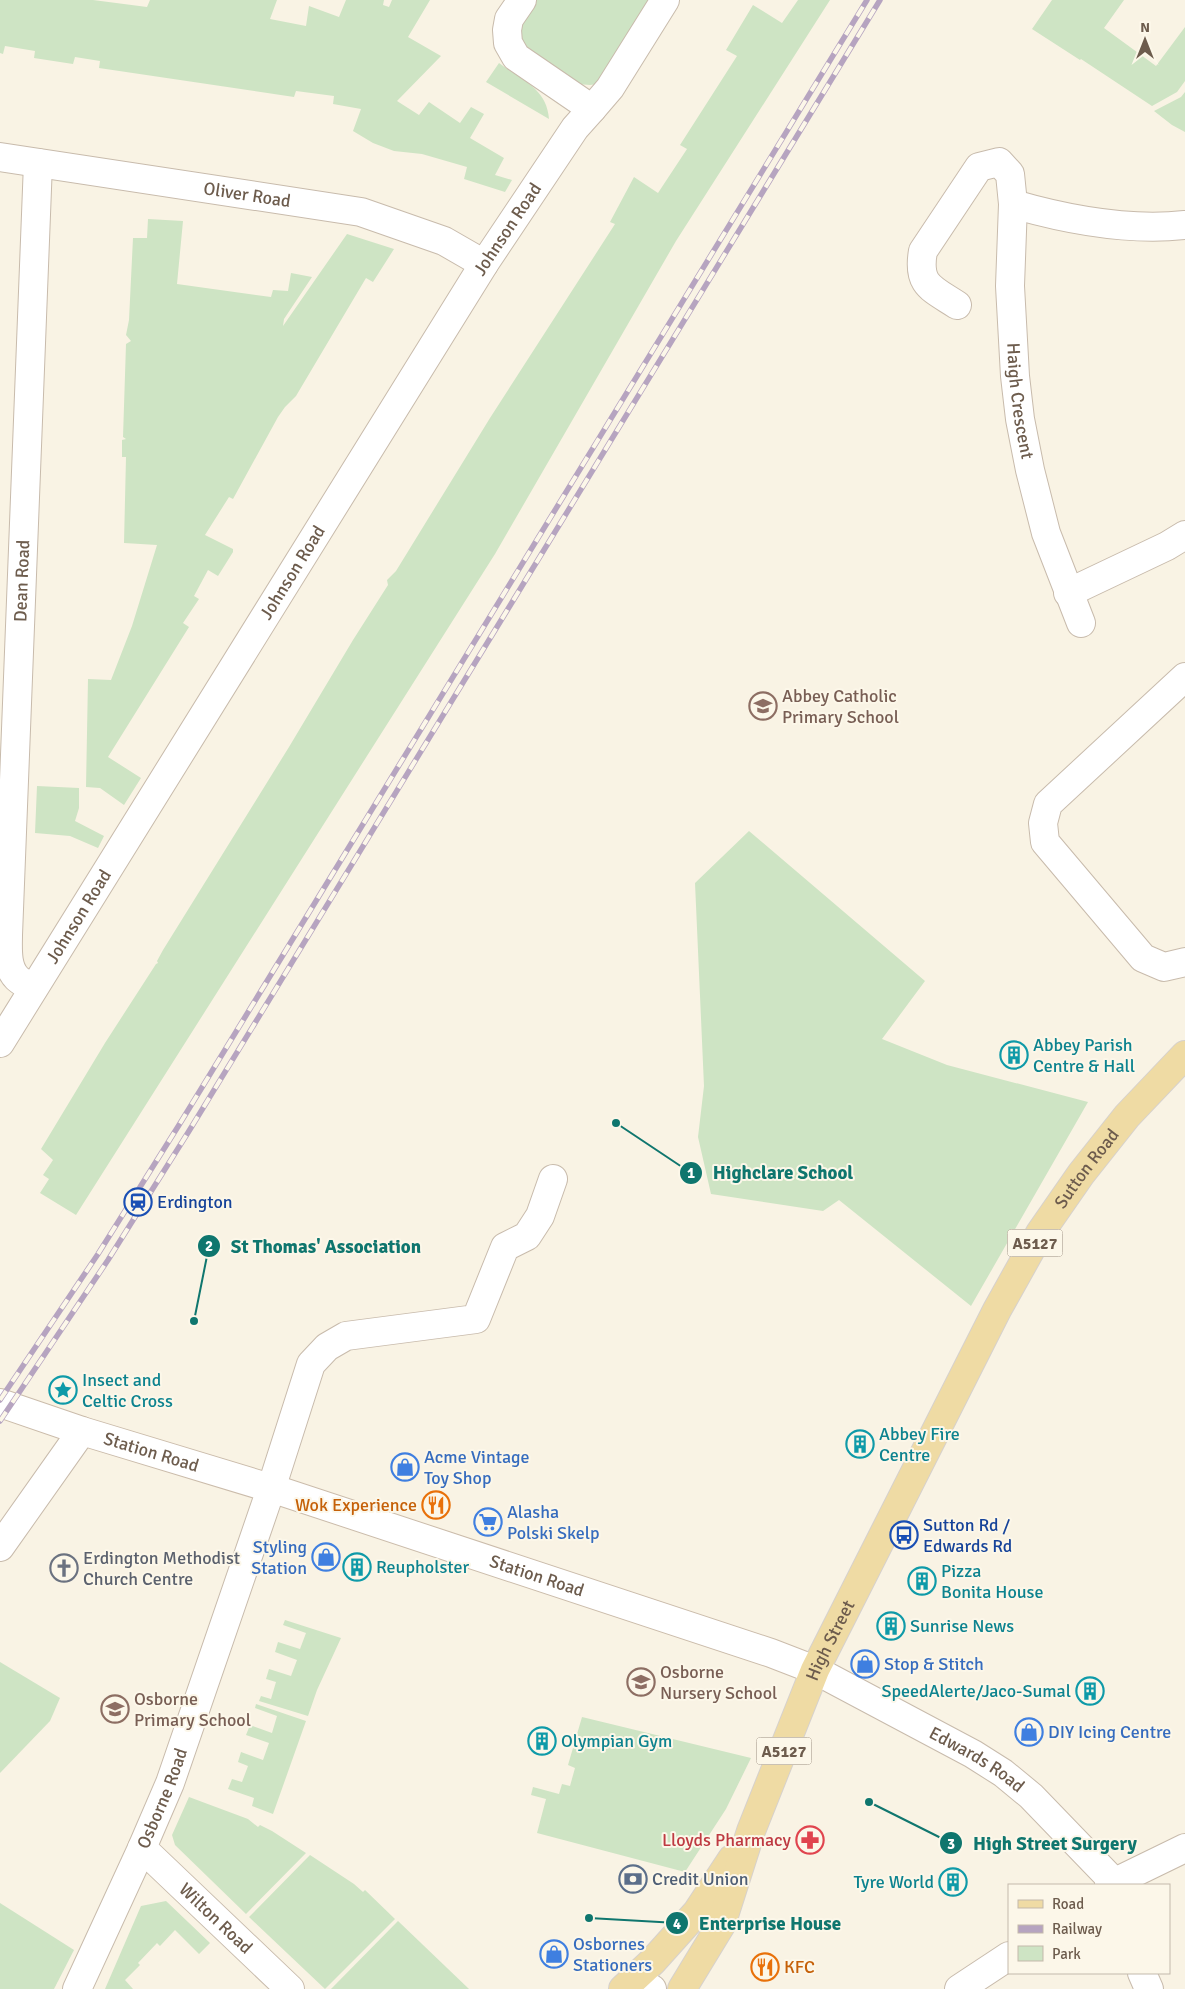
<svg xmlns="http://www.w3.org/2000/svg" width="1185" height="1989" font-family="Signika,sans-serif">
<rect width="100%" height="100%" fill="#f9f3e4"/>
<!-- green -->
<g fill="#cee4c4">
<polygon points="0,0 93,0 147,7 150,0 277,0 270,19 306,26 309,6 339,17 346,0 384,0 383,5 389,7 392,0 430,0 408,37 441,56 397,101 419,115 429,102 460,123 471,107 484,114 470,138 504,158 495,175 512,180 505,192 464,179 467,167 422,154 394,151 373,143 353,131 361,109 333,104 334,96 296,91 294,97 99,68 100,61 75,57 73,64 34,58 35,51 5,46 3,54 0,53"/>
<path d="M534,0H657L598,84L590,85L577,84L525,52C513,28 522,20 534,0Z"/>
<polygon points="798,0 830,0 676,241 495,554 76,1215 40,1193 49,1179 43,1175 53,1160 41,1149 105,1043 156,964 158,963 157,961 163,950 289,747 353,640 388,585 387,580 396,571 490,418 615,224 610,222 634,177 658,193 687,149 680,145 737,56 726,50 753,5 782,23"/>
<polygon points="1052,0 1124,0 1104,28 1156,66 1185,27 1185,81 1177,92 1152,106 1081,59 1080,60 1032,29"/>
<path d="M499,63C522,80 547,89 549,119L486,82Z"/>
<polygon points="1185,92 1185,132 1172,125 1154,111 1181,97"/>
<polygon points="148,219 183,221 177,284 271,297 273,290 288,291 291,273 312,277 284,319 283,326 347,234 394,249 373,282 366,278 296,396 285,407 278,417 233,499 229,497 205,535 233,549 233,552 218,576 208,570 194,596 199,599 183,623 189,627 108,757 141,778 124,805 100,788 86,787 88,679 111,680 132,626 157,545 124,543 126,457 122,457 122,440 126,439 123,437 126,344 131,341 126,335 129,320 133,238 147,238"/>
<polygon points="37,786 79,788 79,808 75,821 104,836 98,848 70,836 35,833"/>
<polygon points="749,831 925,981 882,1039 947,1065 1088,1102 971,1306 839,1200 823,1211 711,1194 698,1137 704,1086 695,883"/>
<polygon points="285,1620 341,1638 317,1690 308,1716 259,1701 261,1696 271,1699 276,1682 266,1679 269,1669 291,1676 297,1660 275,1652 278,1642 300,1649 306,1633 283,1625"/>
<polygon points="0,1662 60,1698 50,1721 0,1773"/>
<polygon points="256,1704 306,1721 273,1814 252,1806 254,1798 228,1789 232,1779 242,1782 248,1766 238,1762 241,1752 263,1760 269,1743 246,1735 250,1725 272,1733 277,1716 255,1708"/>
<polygon points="582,1717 751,1758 726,1809 685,1872 537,1833 546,1799 531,1795 533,1787 559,1794 562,1784 570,1786 575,1768 568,1765"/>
<polygon points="189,1797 248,1819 258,1827 260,1825 272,1831 306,1853 246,1914 175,1845 172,1835"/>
<polygon points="310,1855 354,1884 363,1892 365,1890 395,1919 325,1989 249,1917"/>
<polygon points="166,1901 210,1943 199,1954 175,1930 160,1946 157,1943 138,1963 140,1965 125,1980 133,1989 105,1989 141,1906"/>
<polygon points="0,1903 74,1950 54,1989 0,1989"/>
<polygon points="398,1921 469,1989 331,1989"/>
</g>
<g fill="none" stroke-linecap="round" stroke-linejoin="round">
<!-- minor casing -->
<g stroke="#c8bbac" stroke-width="30">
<g id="minor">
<polyline points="522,0 509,19 507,30 508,43 516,57 592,109 610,88 665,0"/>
<path id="s1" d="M0,157L361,212L444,241L484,264"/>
<path d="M1013,204C1068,220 1128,231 1185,225"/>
<path id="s2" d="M957,305C931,288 917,285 923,251L979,167L999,162L1010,174L1013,204L1010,286L1015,376L1020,419L1030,470L1046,533L1081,623"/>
<polyline points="1068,593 1167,546 1185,535"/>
<polyline points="1185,677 1048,804 1043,823 1045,842 1143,958 1164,967 1185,962"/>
<path id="s3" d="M33,989C28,985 21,982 17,978C6,967 8,948 8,935L38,163"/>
<path id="s4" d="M0,1043L484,264L575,128L592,109"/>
<polyline points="0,1547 82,1431"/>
<path id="s5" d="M815,1670L973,1754L1003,1773L1031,1796L1114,1882"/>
<path id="s6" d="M142,1848L290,1989"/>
<polyline points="1109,1885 1185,1848"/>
<polyline points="1142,1973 1149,1989"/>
<polyline points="631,1982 639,1982 652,1989"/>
<path id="s7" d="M77,1989L142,1848L170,1783L271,1489L311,1364L327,1347L346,1336L476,1319L505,1247L527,1236L540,1216L553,1179"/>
<polyline points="959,1989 1009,1956"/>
</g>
</g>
<!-- secondary casing -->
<g stroke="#cbbcab" stroke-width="30">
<g id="secondary">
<path id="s8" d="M0,1403L82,1431L280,1491L771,1653L815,1670"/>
</g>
</g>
<!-- primary casing -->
<g stroke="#d6d1cd" stroke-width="30">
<g id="primary">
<polyline points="623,1989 653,1961 697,1912 732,1859"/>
<path id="s9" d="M682,1989L721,1925L751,1831L815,1670L997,1310L1040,1233L1081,1174L1127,1116L1185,1055"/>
</g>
</g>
<!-- minor -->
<use href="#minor" stroke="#fff" stroke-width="28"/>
<!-- secondary -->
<use href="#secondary" stroke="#fff" stroke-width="28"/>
<!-- primary -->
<use href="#primary" stroke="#efdba4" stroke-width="28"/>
<!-- rail casing -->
<g stroke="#b6a4c0" stroke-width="5.5">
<g id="rail">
<polyline points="0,1400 98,1254 179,1125 867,0"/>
<polyline points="0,1421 108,1260 189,1131 880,0"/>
</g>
</g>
<!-- rail -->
<use href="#rail" stroke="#fcf7e9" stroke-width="4" stroke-dasharray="11" stroke-linecap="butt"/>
</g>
<!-- icons -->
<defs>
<g id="school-ring" transform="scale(1.4375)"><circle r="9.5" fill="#fcf7e9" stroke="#8d6e63" stroke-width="1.5"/><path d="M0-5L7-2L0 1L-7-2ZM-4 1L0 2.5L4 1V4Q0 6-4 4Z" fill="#8d6e63"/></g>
<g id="building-ring" transform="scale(1.4375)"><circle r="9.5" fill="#fcf7e9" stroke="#0f9aa8" stroke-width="1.5"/><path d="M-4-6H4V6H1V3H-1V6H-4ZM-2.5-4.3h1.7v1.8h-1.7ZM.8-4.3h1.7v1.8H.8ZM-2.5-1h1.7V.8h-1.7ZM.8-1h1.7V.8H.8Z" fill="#0f9aa8"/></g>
<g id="station-ring" transform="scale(1.4375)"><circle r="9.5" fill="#fcf7e9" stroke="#1a4fb4" stroke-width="1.5"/><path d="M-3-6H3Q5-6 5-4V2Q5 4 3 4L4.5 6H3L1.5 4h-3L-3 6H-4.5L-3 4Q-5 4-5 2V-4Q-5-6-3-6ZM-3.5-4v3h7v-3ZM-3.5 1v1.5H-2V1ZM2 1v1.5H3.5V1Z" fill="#1a4fb4"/></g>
<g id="sight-ring" transform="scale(1.4375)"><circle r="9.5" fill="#fcf7e9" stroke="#0f9aa8" stroke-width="1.5"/><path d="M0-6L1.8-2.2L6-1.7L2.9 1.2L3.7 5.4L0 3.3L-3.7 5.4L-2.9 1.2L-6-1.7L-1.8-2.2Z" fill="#0f9aa8"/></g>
<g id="shop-ring" transform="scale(1.4375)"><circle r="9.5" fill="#fcf7e9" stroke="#3f7fe0" stroke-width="1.5"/><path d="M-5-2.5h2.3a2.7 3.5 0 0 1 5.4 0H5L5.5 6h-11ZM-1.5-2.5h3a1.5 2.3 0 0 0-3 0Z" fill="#3f7fe0"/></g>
<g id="restaurant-ring" transform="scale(1.4375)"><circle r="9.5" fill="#fcf7e9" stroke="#e8710a" stroke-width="1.5"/><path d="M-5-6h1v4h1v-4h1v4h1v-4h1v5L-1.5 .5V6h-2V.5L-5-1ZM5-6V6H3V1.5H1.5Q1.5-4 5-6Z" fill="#e8710a"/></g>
<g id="supermarket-ring" transform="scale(1.4375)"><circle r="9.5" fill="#fcf7e9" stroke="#3f7fe0" stroke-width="1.5"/><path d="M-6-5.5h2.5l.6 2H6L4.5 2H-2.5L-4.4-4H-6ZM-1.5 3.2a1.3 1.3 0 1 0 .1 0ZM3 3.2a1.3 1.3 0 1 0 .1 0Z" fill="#3f7fe0"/></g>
<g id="bus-ring" transform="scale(1.4375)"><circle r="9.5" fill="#fcf7e9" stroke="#1a4fb4" stroke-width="1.5"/><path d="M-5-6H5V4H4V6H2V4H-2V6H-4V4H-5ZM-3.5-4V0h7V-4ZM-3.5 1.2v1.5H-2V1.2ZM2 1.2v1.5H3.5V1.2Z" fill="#1a4fb4"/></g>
<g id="church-ring" transform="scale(1.4375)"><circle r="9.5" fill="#fcf7e9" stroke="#6b7280" stroke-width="1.5"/><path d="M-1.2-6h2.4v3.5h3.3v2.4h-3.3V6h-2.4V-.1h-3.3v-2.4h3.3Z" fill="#6b7280"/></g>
<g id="pharmacy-ring" transform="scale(1.4375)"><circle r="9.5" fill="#fcf7e9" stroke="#e0444e" stroke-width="1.5"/><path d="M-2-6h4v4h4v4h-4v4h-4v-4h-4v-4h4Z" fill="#e0444e"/></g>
<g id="bank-ring" transform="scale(1.4375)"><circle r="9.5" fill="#fcf7e9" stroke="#5c6f8a" stroke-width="1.5"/><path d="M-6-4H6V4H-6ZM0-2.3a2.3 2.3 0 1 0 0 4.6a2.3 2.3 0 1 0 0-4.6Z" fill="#5c6f8a"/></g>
</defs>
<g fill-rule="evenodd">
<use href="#school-ring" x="763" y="706"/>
<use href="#building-ring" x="1014" y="1055"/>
<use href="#station-ring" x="138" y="1202"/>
<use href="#sight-ring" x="63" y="1390"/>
<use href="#building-ring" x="860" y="1444"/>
<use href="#shop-ring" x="405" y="1467"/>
<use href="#restaurant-ring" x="436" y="1505"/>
<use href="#supermarket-ring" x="488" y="1522"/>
<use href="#bus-ring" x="904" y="1535"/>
<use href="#shop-ring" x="326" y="1557"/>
<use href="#building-ring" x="357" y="1567"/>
<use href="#church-ring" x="64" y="1568"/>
<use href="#building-ring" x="922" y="1581"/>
<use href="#building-ring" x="891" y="1626"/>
<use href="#shop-ring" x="865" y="1664"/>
<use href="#school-ring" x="641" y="1682"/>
<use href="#building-ring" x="1090" y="1691"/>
<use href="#school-ring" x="115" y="1709"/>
<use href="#shop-ring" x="1029" y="1732"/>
<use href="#building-ring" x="542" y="1741"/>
<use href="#pharmacy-ring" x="810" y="1840"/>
<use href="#bank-ring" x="633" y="1879"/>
<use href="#building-ring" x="953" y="1882"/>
<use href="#shop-ring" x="554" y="1954"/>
<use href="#restaurant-ring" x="765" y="1967"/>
</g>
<g text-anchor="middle" stroke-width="4" stroke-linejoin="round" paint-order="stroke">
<!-- shield labels -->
<g fill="#fcf7e9" stroke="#988a7c" stroke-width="1">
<rect x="1007.5" y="1229.5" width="55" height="27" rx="4"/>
<rect x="756.5" y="1737.5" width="55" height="27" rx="4"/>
</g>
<g font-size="16" font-weight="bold" fill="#6d5c4d">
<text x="1035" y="1249">A5127</text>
<text x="784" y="1757">A5127</text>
</g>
<!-- street labels -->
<g font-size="18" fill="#6d5c4d" stroke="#fcf7e9">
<text dy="6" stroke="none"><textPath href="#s1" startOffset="250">Oliver Road</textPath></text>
<text dy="6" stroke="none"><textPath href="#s4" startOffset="959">Johnson Road</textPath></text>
<text dy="6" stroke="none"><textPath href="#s2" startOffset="436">Haigh Crescent</textPath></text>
<text dy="6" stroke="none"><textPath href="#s4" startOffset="554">Johnson Road</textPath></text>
<text dy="6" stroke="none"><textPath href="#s3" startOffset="419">Dean Road</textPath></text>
<text dy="6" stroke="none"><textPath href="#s4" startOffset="149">Johnson Road</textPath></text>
<text dy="6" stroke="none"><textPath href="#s9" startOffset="918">Sutton Road</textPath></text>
<text dy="6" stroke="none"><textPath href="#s8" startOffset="159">Station Road</textPath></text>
<text dy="6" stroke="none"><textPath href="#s8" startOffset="564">Station Road</textPath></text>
<text dy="6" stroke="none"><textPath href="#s9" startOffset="380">High Street</textPath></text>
<text dy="6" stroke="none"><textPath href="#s5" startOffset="185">Edwards Road</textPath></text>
<text dy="6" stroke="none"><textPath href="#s7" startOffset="209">Osborne Road</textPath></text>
<text dy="6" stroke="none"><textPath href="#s6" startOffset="102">Wilton Road</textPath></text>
</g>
<!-- education labels -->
<g font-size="18" fill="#785e54" stroke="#fcf7e9" text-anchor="start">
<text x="782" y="702">Abbey Catholic<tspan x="782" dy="21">Primary School</tspan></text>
<text x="660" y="1678">Osborne<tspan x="660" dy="21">Nursery School</tspan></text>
<text x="134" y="1705">Osborne<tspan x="134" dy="21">Primary School</tspan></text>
</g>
<!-- culture labels -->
<g font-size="18" fill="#0d838f" stroke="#fcf7e9" text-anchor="start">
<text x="1033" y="1051">Abbey Parish<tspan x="1033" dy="21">Centre &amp; Hall</tspan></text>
<text x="82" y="1386">Insect and<tspan x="82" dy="21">Celtic Cross</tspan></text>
<text x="879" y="1440">Abbey Fire<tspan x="879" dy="21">Centre</tspan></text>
<text x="376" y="1573">Reupholster</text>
<text x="941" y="1577">Pizza<tspan x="941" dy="21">Bonita House</tspan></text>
<text x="910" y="1632">Sunrise News</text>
<text x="1071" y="1697" text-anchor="end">SpeedAlerte/Jaco-Sumal</text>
<text x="561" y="1747">Olympian Gym</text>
<text x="934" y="1888" text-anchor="end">Tyre World</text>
</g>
<!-- transit labels -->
<g font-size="18" fill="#164399" stroke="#fcf7e9" text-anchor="start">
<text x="157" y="1208">Erdington</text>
<text x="923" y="1531">Sutton Rd /<tspan x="923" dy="21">Edwards Rd</tspan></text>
</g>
<!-- shop labels -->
<g font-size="18" fill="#366cbe" stroke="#fcf7e9" text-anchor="start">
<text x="424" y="1463">Acme Vintage<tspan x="424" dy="21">Toy Shop</tspan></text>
<text x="507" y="1518">Alasha<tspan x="507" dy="21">Polski Skelp</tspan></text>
<text x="307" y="1553" text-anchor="end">Styling<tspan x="307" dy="21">Station</tspan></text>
<text x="884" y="1670">Stop &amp; Stitch</text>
<text x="1048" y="1738">DIY Icing Centre</text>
<text x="573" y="1950">Osbornes<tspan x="573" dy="21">Stationers</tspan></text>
</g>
<!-- food labels -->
<g font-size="18" fill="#c56008" stroke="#fcf7e9" text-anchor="end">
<text x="417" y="1511">Wok Experience</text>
<text x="784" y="1973" text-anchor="start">KFC</text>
</g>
<!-- worship labels -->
<g font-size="18" fill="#5b616d" stroke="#fcf7e9" text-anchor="start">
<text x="83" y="1564">Erdington Methodist<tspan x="83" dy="21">Church Centre</tspan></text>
</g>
<!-- health labels -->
<g font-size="18" fill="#be3a42" stroke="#fcf7e9" text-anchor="end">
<text x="791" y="1846">Lloyds Pharmacy</text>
</g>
<!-- service labels -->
<g font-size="18" fill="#4e5e75" stroke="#fcf7e9" text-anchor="start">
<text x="652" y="1885">Credit Union</text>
</g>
</g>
<!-- callouts -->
<path fill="none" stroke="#0f766e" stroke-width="2" d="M616 1123L691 1173M194 1321L209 1246M869 1802L951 1843M589 1918L677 1923"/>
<g fill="#0f766e" stroke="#fcf7e9" stroke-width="2">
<circle cx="616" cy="1123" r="5"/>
<circle cx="194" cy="1321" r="5"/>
<circle cx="869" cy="1802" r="5"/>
<circle cx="589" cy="1918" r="5"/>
<circle cx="691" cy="1173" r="12"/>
<circle cx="209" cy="1246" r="12"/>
<circle cx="951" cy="1843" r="12"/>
<circle cx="677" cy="1923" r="12"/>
</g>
<g font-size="15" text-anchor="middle" font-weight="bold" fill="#fff">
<text x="691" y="1178">1</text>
<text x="209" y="1251">2</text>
<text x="951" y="1849">3</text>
<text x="677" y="1929">4</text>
</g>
<g font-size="19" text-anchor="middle" font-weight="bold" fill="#0f766e" stroke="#fcf7e9" stroke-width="4" stroke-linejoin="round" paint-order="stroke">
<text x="783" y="1179">Highclare School</text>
<text x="326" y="1253">St Thomas' Association</text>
<text x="1055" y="1850">High Street Surgery</text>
<text x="770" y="1930">Enterprise House</text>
</g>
<!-- legend -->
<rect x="1008" y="1884" width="162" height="90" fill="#fcf7e9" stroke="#c3b9ab"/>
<rect x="1018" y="1900" width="25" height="8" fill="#efdba4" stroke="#c3b9ab"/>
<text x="1052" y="1909" font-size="15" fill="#6d5c4d">Road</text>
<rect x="1018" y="1925" width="25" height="8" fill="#b6a4c0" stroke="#c3b9ab"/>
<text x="1052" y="1934" font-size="15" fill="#6d5c4d">Railway</text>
<rect x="1018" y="1946" width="25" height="15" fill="#cee4c4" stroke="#c3b9ab"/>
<text x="1052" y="1959" font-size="15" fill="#6d5c4d">Park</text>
<!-- north arrow -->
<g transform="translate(1145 40)" stroke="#fcf7e9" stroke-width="4" paint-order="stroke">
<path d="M0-4L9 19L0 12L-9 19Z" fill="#6d5c4d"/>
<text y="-8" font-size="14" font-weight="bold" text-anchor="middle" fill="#6d5c4d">N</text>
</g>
</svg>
